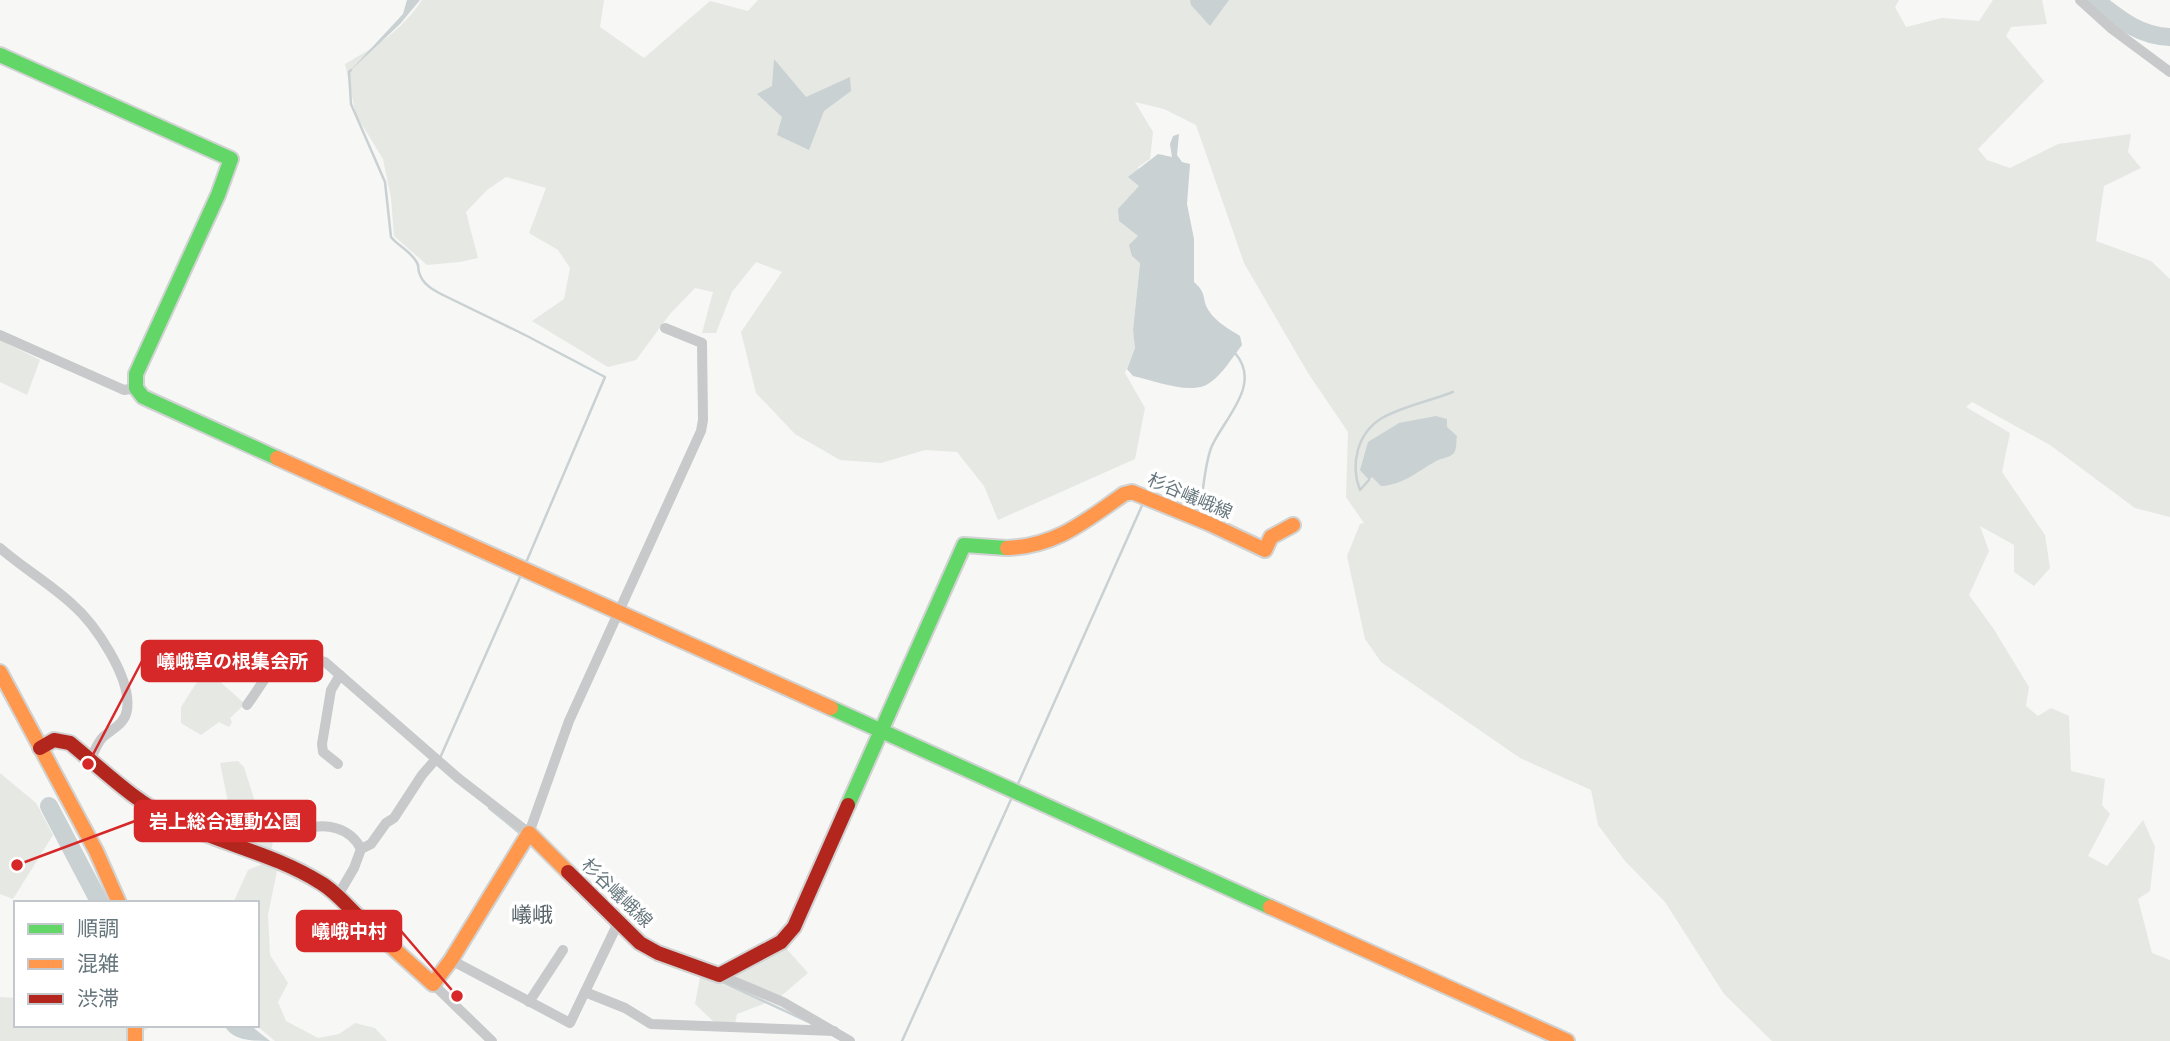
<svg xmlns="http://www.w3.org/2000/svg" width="2170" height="1041" font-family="Manrope,'Noto Sans JP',sans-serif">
<rect width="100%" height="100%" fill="#f7f7f6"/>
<!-- green -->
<g fill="#e6e8e4">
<path d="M422,0H604L600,27L644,58L710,1L748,11L758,0H1899L1895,7L1906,27L1942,18L1979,21L1993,0H2042L2047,24L2011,27L2006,36L2044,81L1978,149L1987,160L2010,168L2058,144L2131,134L2128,152L2141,168L2104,186L2096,241L2151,261L2170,279V517L2135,508L2050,445L1972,402L1966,407L2010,433L2002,472L2045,535L2050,568L2034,586L2014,572V545L1980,526L1989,551L1969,595L1993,628L2029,687L2026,706L2038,716L2051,708L2069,716L2071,771L2105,779L2102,805L2110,814L2088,856L2107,866L2143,820L2155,847L2150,891L2138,899L2152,953L2170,960V1041H1772L1724,994L1665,902L1625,861L1598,825L1591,790L1520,758L1381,662L1365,639L1347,556L1360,524L1364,523L1346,497L1348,432L1308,373L1244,263L1196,125L1164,109L1135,102L1153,132L1150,159L1138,167L1139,186L1119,221L1138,236L1140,262L1133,330L1135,348L1125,373L1145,408L1135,459L998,520L984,486L957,452L925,450L881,463L840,460L795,434L756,393L741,332L782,272L756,262L732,292L716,333H702L713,292L695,288L670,314L636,360L608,367L532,321L564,299L570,268L558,250L529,233L546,188L506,177L487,190L466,212L478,258L460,262L427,265L394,236L391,198L383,159L356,115L345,64C378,45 400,32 422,0Z"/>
<polygon points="0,340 40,360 27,395 0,382"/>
<polygon points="204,671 217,679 245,704 230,718 232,722 229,727 219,722 201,735 181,723 181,707"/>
<polygon points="238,761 244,767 255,802 262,803 279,813 271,851 250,846 250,823 230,812 220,763"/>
<polygon points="0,773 36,803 53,835 13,899 0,894"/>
<polygon points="270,861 278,866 268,915 270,955 288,983 278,1002 286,1021 318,1038 339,1034 355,1023 375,1028 387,1041 275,1041 256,1025 257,903 233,903 248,870"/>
<polygon points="784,946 808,973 780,997 731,975"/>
<polygon points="700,977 715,981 766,1003 737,1014 735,1024 714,1022 695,1004"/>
<polygon points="0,997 16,998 16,1025 152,1025 131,1041 0,1041"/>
</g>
<!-- water -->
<g fill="#c9d1d3">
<polygon points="407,0 420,0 400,24 349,72 403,14"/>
<polygon points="1190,0 1229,0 1210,26 1191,5"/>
<polygon points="774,59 806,97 850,77 851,91 824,111 809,150 777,135 782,117 757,94 772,86"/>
<path d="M1179,134L1177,155L1182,162L1190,164L1187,204L1194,239V282C1208,294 1201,299 1209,311C1216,322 1229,329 1240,336L1242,345C1232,358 1219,380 1204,386C1183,393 1153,380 1133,376L1127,369L1135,348L1133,330L1140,263L1132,256L1129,245L1138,236L1119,221L1118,209L1139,186L1128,177L1158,154L1172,157L1170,144L1173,136Z"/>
<path d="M1436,416L1447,419V427L1457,436C1456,441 1457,449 1454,453C1451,457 1443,458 1438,460C1419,470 1404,485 1381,486L1372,477L1369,480L1360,470L1368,442L1399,423Z"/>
<path d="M224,1025H250L270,1041C252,1041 232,1041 224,1025Z"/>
</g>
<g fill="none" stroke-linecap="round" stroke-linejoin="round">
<!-- stream -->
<g stroke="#c9d1d3" stroke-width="2.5">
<path d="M351,70L349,72L351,104L385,182L391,237C398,246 409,250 416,261C420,267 417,265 419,272C422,284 433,290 443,295L527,336L605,377L525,565"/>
<path d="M1369,480L1360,490C1350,465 1357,433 1382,418C1403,406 1430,401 1453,392"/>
<path d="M1200,513C1203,492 1204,468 1211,448C1223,419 1263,385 1235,353"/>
<polyline points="440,758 521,575"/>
<polyline points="1017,786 1144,501"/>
<polyline points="489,808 522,835"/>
<polyline points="720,981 811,1023 813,1028"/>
<polyline points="902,1041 1013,795"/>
</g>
<!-- river -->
<g stroke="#c9d1d3" stroke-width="18">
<path d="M2095,0C2118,18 2139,36 2170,37"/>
<polyline points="49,806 100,903"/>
</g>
<!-- fast casing -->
<g stroke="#d1d3d3" stroke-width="18">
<g id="fast">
<polyline points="0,55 231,159 218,195 136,374 136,388 143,397 277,458"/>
<polyline points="831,708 1270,907"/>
<polyline points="848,805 964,545 1007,548"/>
</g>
</g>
<!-- slow casing -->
<g stroke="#d1d3d3" stroke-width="18">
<g id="slow">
<polyline points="277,458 831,708"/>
<path d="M1007,548C1057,546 1085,521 1124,494L1132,492L1210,524L1265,550L1271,537L1293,525"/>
<polyline points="0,672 96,851 119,903"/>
<polyline points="1270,907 1567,1041"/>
<polyline points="361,919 433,984 451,960 529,833 568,872"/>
<polyline points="135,1025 135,1041"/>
</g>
</g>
<!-- jam casing -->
<g stroke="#d1d3d3" stroke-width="18">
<g id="jam">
<path d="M40,748L54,740L70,743C103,770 135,802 173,820C221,844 275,854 321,883C336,892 348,907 361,919"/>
<polyline points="568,872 640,943 658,953 719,975 781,942 794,927 848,805"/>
</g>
</g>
<!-- street -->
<g stroke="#c7c9ca" stroke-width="10">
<polyline points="2080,0 2112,29 2170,72"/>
<polyline points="0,335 124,390 136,388"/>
<path d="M0,548C23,568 49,583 72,604C95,624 132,678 127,710C125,724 112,729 103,737C97,743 94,753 90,760"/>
<path d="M247,705C272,672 275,645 325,662L458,778L529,833L569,721L701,431L703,420L702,343L665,328"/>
<polyline points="338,764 323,752 322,744 331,690 340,675"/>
<path d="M303,830C325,822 350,827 361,849"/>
<polyline points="337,897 354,868 361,849 371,844 386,823 394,818 422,775 436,759"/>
<polyline points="451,960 570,1023 618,923"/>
<polyline points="719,975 783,1002 850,1041"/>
<polyline points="433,984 492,1041"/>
<polyline points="585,992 625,1008 651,1024 834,1031"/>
<polyline points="529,1002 563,950"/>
</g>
<!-- fast -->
<use href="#fast" stroke="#63d668" stroke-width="14"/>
<!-- slow -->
<use href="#slow" stroke="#ff974d" stroke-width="14"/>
<!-- jam -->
<use href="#jam" stroke="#b3261e" stroke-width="14"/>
</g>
<g text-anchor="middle" stroke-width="7" stroke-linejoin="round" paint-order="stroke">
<!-- street labels -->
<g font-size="18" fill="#66767d" stroke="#fff">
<text transform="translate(1190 496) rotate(23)" y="6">杉谷嶬峨線</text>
<text transform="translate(617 893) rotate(44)" y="6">杉谷嶬峨線</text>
</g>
<!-- quarter labels -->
<g font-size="21" fill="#576369" stroke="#fff">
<text x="532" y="922">嶬峨</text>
</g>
</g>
<!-- callouts -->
<path fill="none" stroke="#d62828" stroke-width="2.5" d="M88 764L142 661M17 865L135 821M457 996L401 931"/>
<g fill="#d62828" stroke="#fff" stroke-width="2.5">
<circle cx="88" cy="764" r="7"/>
<circle cx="17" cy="865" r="7"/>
<circle cx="457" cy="996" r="7"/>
</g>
<g fill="#d62828" stroke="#d62828" stroke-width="2.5">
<rect x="142" y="641" width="180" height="40" rx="7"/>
<rect x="135" y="801" width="180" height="40" rx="7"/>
<rect x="297" y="911" width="104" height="40" rx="7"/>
</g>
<g font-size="19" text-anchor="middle" font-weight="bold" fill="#fff">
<text x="232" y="668">嶬峨草の根集会所</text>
<text x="225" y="828">岩上総合運動公園</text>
<text x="349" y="938">嶬峨中村</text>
</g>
<!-- legend -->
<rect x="14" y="901" width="245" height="126" fill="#ffffff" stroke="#c2c8cb" stroke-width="2"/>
<rect x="28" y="924" width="35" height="10" fill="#63d668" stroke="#c2c8cb" stroke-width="2"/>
<text x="77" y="936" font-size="21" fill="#66767d">順調</text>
<rect x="28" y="959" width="35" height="10" fill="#ff974d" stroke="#c2c8cb" stroke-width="2"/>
<text x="77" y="971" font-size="21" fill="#66767d">混雑</text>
<rect x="28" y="994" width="35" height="10" fill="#b3261e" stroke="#c2c8cb" stroke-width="2"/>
<text x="77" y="1006" font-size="21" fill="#66767d">渋滞</text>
</svg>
